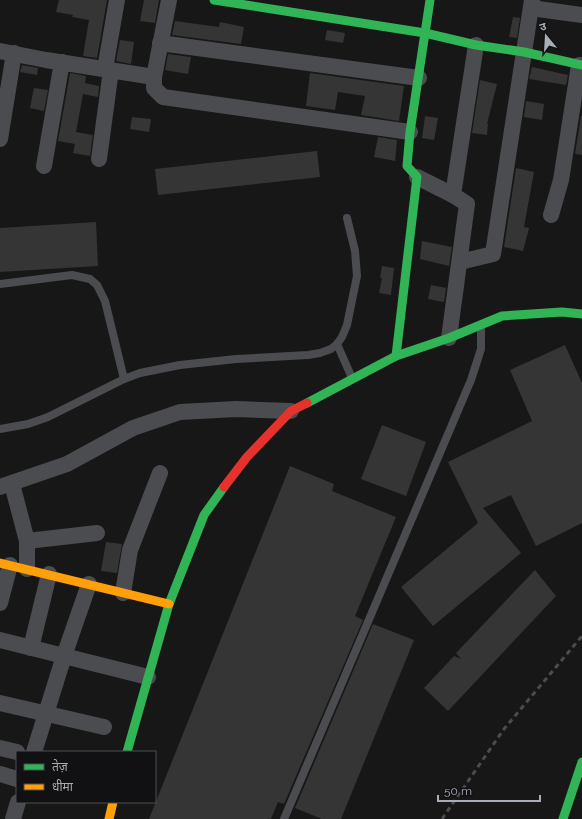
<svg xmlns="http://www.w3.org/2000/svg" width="582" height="819" font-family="Raleway,'Noto Sans Devanagari',sans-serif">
<rect width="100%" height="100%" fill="#171717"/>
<!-- building -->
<g fill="#353536">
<polygon points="59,0 107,0 97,58 83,56 89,20 72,17 73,15 56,12"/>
<polygon points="144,0 159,0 155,23 140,21"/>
<polygon points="513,17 520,18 517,38 509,37"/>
<polygon points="175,21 219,27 220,22 244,27 241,44 172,35"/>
<polygon points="327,30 345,33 343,43 325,40"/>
<polygon points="120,40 134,42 131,64 116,61"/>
<polygon points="168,54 191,57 188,74 165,70"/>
<polygon points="22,65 38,68 37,75 20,72"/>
<polygon points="532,67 568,75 566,85 529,79"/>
<polygon points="70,73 86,76 85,83 99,86 98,97 83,94 76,132 93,135 90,156 73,153 75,144 58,141"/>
<polygon points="310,73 404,86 399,121 361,115 365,96 338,92 335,110 306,106"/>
<polygon points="480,80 497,84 487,124 488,124 487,135 472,133"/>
<polygon points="34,88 48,90 44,111 30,108"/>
<polygon points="526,101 544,104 542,120 524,117"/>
<polygon points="425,116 438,118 434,140 422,138"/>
<polygon points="581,116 582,116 582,155 575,154"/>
<polygon points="132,117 151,119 149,132 130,129"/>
<polygon points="378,137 397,140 395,161 374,157"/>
<polygon points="317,151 320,177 158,195 155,169"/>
<polygon points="516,168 534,172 524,227 529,228 523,251 504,247"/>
<polygon points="96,222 98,266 0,272 0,228"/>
<polygon points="422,241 452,247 449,266 420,259"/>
<polygon points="382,266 394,268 391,295 379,293 382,278 380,278"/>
<polygon points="431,285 446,288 444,302 428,299"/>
<polygon points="565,345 582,383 582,523 536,546 511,495 483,508 521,553 433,626 401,587 478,523 448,462 532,421 510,370"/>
<polygon points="382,425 426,442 406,496 361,479"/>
<polygon points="290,466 334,484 332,491 396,517 355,616 363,620 284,804 278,802 271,819 149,819"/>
<polygon points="106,542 122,544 117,573 101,571"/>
<polygon points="535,570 556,596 448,711 424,688 454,656 461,659 456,653"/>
<polygon points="373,624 414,640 341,819 322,819 295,808"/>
</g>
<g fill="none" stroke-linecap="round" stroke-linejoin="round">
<!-- lane -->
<g stroke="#4b4c50" stroke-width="8">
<polyline points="0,284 72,275 90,279 97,285 105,301 124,379"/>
<polyline points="337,344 352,378"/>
<polyline points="0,429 28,424 48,417 124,379 140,373 180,365 236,359 308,355 320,353 331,349 337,344 342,337 347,325 357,276 355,251 347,218"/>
<polyline points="284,819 471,380 481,349 481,326"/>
</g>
<!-- street -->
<g stroke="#4b4c50" stroke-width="16">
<polyline points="169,0 154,77 154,88 163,97 410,132"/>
<polyline points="531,8 582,15"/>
<polyline points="160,43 419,78"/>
<polyline points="0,51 46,60 154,77"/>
<polyline points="105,69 117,0"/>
<polyline points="0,139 14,53"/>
<polyline points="99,159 111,70"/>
<polyline points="44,166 62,62"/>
<polyline points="417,177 453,195"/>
<polyline points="551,215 561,180 579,65"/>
<polyline points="460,262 493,254 532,0"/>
<polyline points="449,338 467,204 453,195 476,45"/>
<polyline points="12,484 27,541 27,569"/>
<polyline points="0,487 67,464 133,428 180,412 236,409 291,411"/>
<polyline points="27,541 97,533"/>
<polyline points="123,593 130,550 160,473"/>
<polyline points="0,603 10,565"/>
<polyline points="0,640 148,677"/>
<polyline points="31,648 49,574"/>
<polyline points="0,703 104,727"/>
<polyline points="0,748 17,752"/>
<polyline points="34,752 64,656 89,584"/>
<polyline points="0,774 17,779"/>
<polyline points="13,819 18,802"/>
</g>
<!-- fast -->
<g stroke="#30b455" stroke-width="9">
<polyline points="214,0 425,33 476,45 524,52 582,65"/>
<polyline points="396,356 417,177 407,166 410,132 430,0"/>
<polyline points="307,403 396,356 449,338 502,316 562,312 582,314"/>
<polyline points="127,752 169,604 204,515 224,487"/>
<polyline points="563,819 582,762"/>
</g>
<!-- slow -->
<g stroke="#ff9f0a" stroke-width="9">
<polyline points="0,563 169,604"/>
<polyline points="109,819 113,802"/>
</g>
<!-- jam -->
<polyline stroke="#e5322d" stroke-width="9" points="224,487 247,457 291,411 307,403"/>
<!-- rail -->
<polyline stroke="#4b4c4f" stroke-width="3" stroke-dasharray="5 4" stroke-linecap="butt" points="442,819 504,729 582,636"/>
</g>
<!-- legend -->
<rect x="16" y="751" width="140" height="52" fill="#111113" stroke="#4d4f55"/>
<rect x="24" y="764" width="20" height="6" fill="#30b455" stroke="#4d4f55"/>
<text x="52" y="771" font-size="12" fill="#a8adb8">तेज़</text>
<rect x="24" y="784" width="20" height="6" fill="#ff9f0a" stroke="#4d4f55"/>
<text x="52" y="791" font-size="12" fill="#a8adb8">धीमा</text>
<!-- north arrow -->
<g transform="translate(546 36) rotate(342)" stroke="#111113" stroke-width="3" paint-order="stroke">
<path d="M0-3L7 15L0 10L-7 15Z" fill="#a8adb8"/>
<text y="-6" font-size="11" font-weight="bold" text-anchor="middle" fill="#a8adb8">उ</text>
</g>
<!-- scale -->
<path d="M438 795v6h102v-6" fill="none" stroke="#a8adb8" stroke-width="2"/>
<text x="444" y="795" font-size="12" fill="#a8adb8" stroke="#111113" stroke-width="3" paint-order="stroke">50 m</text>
</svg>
